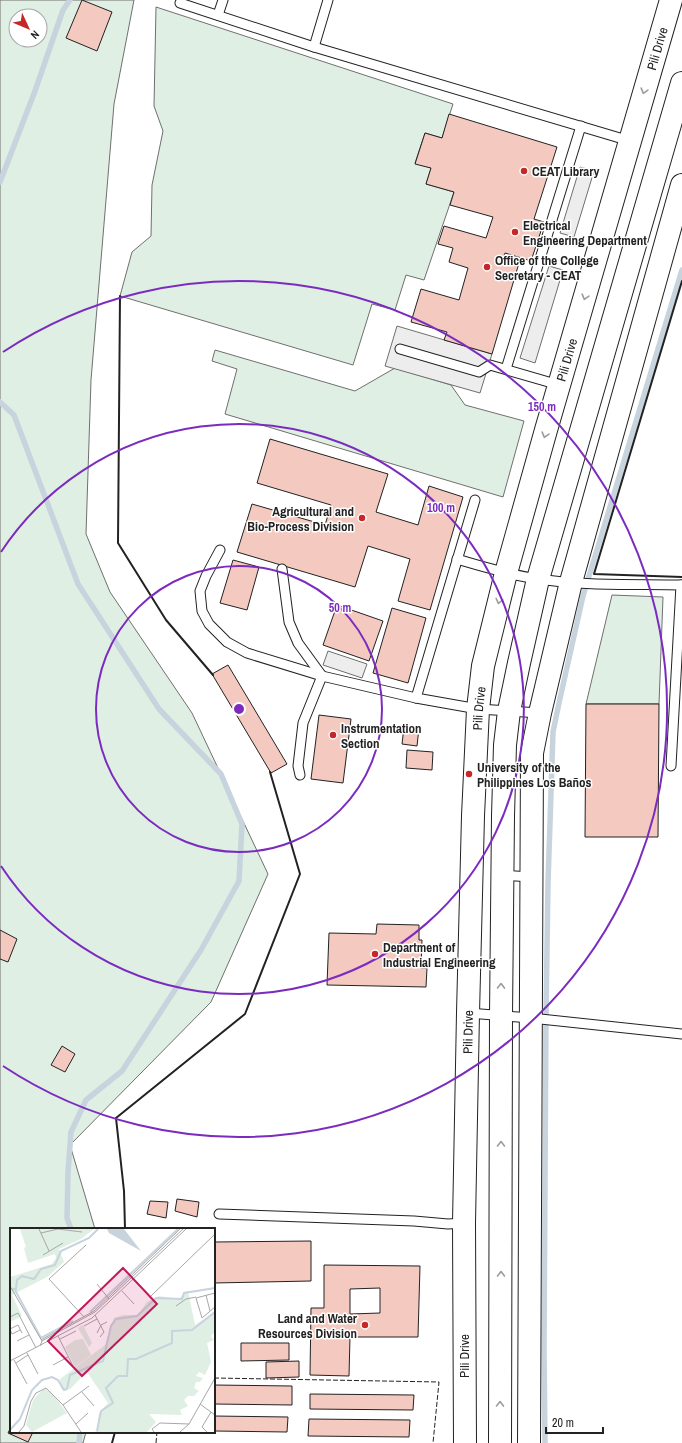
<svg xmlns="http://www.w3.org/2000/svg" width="682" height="1443" font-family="'Archivo Narrow',sans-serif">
<rect width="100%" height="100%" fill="#fff"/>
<!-- green -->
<g fill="#e0efe3" stroke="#6f6f6f" fill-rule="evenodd">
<path d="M0,0H134L114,104L91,380L86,534L110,592L192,713L268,874L211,1002L70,1145L95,1229H11V1432H86L83,1443H0ZM16,16H40V40H16Z"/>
<polygon points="156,7 453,104 442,138 425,133 415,163 431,168 426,184 454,192 424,280 406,275 395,310 372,304 353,365 120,296 132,252 151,236 152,185 163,131 154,106"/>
<polygon points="215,350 355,391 395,368 451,385 465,405 524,421 503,497 225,414 237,369 212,361"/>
<polygon points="612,595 663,597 659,704 586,704"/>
</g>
<!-- parking -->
<g fill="#ededed" stroke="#6f6f6f">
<polygon points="580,167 594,171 574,237 560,233"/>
<polygon points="549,266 563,270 535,363 520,358"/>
<polygon points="397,326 492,354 480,393 385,366"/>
<polygon points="328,651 367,664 362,678 323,665"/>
</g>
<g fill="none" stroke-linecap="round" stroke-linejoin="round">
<!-- stream -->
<g stroke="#c7d3dd" stroke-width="5.5">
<polyline points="0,182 35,91 63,10 70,0"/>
<polyline points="0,402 14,415 78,584 159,709 221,774 242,824 239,881 201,950 122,1071 86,1100 71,1132 68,1172 67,1218 71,1229"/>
<polyline points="79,1443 80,1432"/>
<polyline points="545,1443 544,1348 546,1013 548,883 553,732 559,703 583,596 682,270"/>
</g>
</g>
<!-- building -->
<g fill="#f3c9c0" stroke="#222" fill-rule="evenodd">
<polygon points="82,0 112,12 97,51 66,38"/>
<polygon points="449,114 557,147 534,219 544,222 531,261 505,253 503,258 519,263 492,354 444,340 447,332 411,322 421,289 459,300 468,268 449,262 453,248 438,244 444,226 486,238 493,217 450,205 454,192 426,184 431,168 415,164 425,133 442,138"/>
<polygon points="270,439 388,474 376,512 418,525 429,486 463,497 430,610 398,601 410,559 368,546 355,587 237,552 252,504 325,525 331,505 257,483"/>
<polygon points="233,560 259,567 247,610 220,603"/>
<polygon points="337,605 383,621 369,661 323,645"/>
<polygon points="392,608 426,618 408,683 373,673"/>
<polygon points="228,665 287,764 271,773 212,674"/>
<polygon points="586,704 659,704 658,837 585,837"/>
<polygon points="319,715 351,719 343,783 311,779"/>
<polygon points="404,727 419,728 417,746 402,744"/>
<polygon points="407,750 433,752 432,770 406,768"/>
<polygon points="377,924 419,925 419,940 422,940 421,968 427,968 426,987 327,985 329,933 376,934"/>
<polygon points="0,930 17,939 8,962 0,959"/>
<polygon points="62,1046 75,1054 65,1072 51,1065"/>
<polygon points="177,1199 199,1202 197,1217 175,1211"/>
<polygon points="150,1201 168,1202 166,1218 147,1214"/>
<polygon points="311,1241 311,1281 214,1283 214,1242"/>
<path d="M324,1265L420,1266L418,1337H350L349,1376L310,1375L311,1308H324ZM380,1288V1313L350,1314V1289Z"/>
<polygon points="241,1343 289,1343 289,1360 241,1361"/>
<polygon points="299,1361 299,1377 266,1378 266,1362"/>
<polygon points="214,1385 292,1386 292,1405 214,1404"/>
<polygon points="310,1394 414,1395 413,1410 310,1409"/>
<polygon points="214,1416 288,1417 287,1432 214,1431"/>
<polygon points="309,1419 410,1420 409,1437 308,1436"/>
<polygon points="11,1427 11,1432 33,1432 28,1442 8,1433"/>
</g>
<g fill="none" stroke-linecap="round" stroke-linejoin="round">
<!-- lane casing -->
<g stroke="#222" stroke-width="11">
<g id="lane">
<polyline points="180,3 314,47 630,141"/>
<polyline points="218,15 223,0"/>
<polyline points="314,47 328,0"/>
<polyline points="400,349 479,372 490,365 559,385"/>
<polyline points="506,369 581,126"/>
<polyline points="220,550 206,576 200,591 202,611 209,624 227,642 247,653 322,676 416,698 478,709 540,713"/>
<path d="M457,559C484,567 510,575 538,579C585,586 634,584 682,585"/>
<polyline points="282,569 289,622 298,643 322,676 303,723 298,766 300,775"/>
<polyline points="416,698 475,500"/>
<polyline points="671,766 681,585"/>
<polyline points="502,875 531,877"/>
<polyline points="468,1013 531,1018 682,1034"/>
<polyline points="219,1214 414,1221 448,1224 464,1223"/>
</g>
</g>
<!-- secondary casing -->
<g stroke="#222" stroke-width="24">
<g id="secondary">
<path id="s1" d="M465,1443L464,1223L468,1013L473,816L478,709L483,666L506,573L546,430L671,0"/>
<polyline points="500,1443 501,1015 503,816 505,745 509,711 519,663 538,579 682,83"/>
<polyline points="529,1443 532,753 540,713 571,582 682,185"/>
</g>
</g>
<!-- lane -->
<use href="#lane" stroke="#fff" stroke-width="9"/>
<!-- secondary -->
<use href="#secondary" stroke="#fff" stroke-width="22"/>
<!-- fence -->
<g stroke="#222" stroke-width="1" stroke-dasharray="5 2" stroke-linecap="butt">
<polyline points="214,1378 439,1382 433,1443"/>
<polyline points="156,1443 157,1432"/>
</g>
<!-- wall -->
<g stroke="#222" stroke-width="2">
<polyline points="682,281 594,574 682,577"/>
<polyline points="120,296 118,543 166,620 213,675"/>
<polyline points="125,1229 124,1191 116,1118 245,1014 300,874 270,772"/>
<polyline points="112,1443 115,1432"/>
</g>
</g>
<!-- one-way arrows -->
<defs><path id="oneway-chevron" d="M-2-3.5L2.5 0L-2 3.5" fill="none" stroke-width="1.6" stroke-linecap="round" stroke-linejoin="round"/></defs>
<g stroke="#9c9c9c">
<use href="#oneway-chevron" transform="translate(644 91) rotate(106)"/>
<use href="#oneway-chevron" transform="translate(585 297) rotate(106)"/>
<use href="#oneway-chevron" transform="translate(545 435) rotate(106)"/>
<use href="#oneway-chevron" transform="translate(499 601) rotate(104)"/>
<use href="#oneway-chevron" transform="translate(501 986) rotate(-89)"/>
<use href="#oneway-chevron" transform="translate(501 1144) rotate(-90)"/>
<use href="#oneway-chevron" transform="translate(501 1274) rotate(-90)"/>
<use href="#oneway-chevron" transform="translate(500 1404) rotate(-89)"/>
</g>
<!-- distance rings -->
<g fill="none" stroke="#7b2cbf" stroke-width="2">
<circle cx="239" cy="709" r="143"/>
<path d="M1 552A285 285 0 1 1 1 866"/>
<path d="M3 352A428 428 0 1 1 3 1066"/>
</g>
<!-- markers -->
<g fill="#c62828" stroke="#fff" stroke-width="1.5">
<circle cx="524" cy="171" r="4"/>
<circle cx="515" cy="232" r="4"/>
<circle cx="487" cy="267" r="4"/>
<circle cx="362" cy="518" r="4"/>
<circle cx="333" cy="735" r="4"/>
<circle cx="469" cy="774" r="4"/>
<circle cx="375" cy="954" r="4"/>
<circle cx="365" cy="1325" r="4"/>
</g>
<g text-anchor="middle" stroke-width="3" stroke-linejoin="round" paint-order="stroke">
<!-- street labels -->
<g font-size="13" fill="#222" stroke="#fff">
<text dy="5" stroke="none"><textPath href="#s1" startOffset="1419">Pili Drive</textPath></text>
<text dy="5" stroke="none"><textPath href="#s1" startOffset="1095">Pili Drive</textPath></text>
<text dy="5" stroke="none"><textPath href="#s1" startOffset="735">Pili Drive</textPath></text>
<text dy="5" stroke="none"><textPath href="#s1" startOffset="411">Pili Drive</textPath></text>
<text transform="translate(464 1356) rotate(-90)" y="5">Pili Drive</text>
</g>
<!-- poi labels -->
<g font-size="13" font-weight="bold" fill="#222" stroke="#fff" text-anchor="start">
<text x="532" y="176">CEAT Library</text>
<text x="523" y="230">Electrical<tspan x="523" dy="15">Engineering Department</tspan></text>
<text x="495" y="265">Office of the College<tspan x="495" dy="15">Secretary - CEAT</tspan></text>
<text x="354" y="516" text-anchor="end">Agricultural and<tspan x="354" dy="15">Bio-Process Division</tspan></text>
<text x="341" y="733">Instrumentation<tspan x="341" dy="15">Section</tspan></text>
<text x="477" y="772">University of the<tspan x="477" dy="15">Philippines Los Baños</tspan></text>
<text x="383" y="952">Department of<tspan x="383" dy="15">Industrial Engineering</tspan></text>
<text x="357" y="1323" text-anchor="end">Land and Water<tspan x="357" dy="15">Resources Division</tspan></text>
</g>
</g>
<!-- overview -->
<g transform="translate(10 1228)">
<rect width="205" height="205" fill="#fff"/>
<path d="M10,1H84L71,11L49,21L54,34L37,49L2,67L12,88L0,94V49L42,36L46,30L45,26L18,35L14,20L16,19ZM178,63L185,97L205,84V104L201,108L204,112L197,115L201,134L195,147L189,144L186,148L193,150L190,154H186L184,160L189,163L184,168H178L174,172L178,178L170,182L172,187L139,186L146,194L137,204H84L87,203L89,185L98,175L77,144L60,161H51L50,151L95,117L104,90L113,87H128L137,74L149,68L168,71ZM73,97L82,115L79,119L68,100ZM73,111L81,127L65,139L55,119L65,112ZM34,160L41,164L57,185L22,204L16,197L18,189L23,172Z" fill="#e0efe3"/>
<path d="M97,1H114L131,23L99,5Z" fill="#c7d3dd"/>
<path fill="none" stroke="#c7d3dd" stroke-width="2" d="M0,61H6L7,52L12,48L24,51L31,41L45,37L51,23L79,10L88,1M5,62L31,110L63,93M80,84L168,1M0,202L10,191L22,162L32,152L42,149L48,152L54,162L57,161L60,147L93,133L101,98L106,91L127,88L146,70L172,71L174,65L205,60M87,203L91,183L103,175L96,160L108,148H117L118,131H126L162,115V103L182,102L205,84"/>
<path fill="none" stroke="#a7a7a7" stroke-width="1" d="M29,1L39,23M31,5L48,1L72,4M33,27L53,15M87,56L99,71M0,58L32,113M112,63L124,76M205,65L186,70L192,90L205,79M196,67L200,83M141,68L205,6M166,78L176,71L186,69M68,83L78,75M85,87L94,104L90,109M0,89L8,85L26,120M74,89L39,51L76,17M74,98L87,91M0,101L8,97L12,105M0,102L2,106L10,102M87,105L91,97L97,94M48,108L63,138M50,111L66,103M31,112L84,83L170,1M7,113L19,107M30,118L32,113L85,84L173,1M17,125L28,146M4,132L17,156M0,133L82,90L176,1M6,135L18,127M43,137L58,129M71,163L84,178M190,176L205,187M53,177L79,158M66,196L78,185M9,204L14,198L21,173L26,165L36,160L53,177L71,204M144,204L142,201L150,195L179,196M170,204L179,196L205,150M197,204L192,199L201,184"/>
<path fill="#c2185b" fill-opacity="0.15" stroke="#c2185b" stroke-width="2" d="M113,40L147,76L72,148L38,113Z"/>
<rect width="205" height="205" fill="none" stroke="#222" stroke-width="2"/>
</g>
<circle cx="239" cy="709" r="6" fill="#7b2cbf" stroke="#fff" stroke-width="2"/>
<g font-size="12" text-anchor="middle" font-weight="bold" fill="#7b2cbf" stroke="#fff" stroke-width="3" stroke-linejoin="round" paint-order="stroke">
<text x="542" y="411">150 m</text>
<text x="441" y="512">100 m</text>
<text x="340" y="612">50 m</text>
</g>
<!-- north arrow -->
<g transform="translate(28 28) rotate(134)"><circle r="19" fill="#ffffff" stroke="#a7a7a7"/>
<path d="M0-3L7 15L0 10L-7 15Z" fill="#c62828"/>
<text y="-6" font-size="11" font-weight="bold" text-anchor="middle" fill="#222222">N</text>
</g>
<!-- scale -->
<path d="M546 1427v6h57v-6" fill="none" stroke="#222222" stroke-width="2"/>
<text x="552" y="1427" font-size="12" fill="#222222" stroke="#ffffff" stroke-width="3" paint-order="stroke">20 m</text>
</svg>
